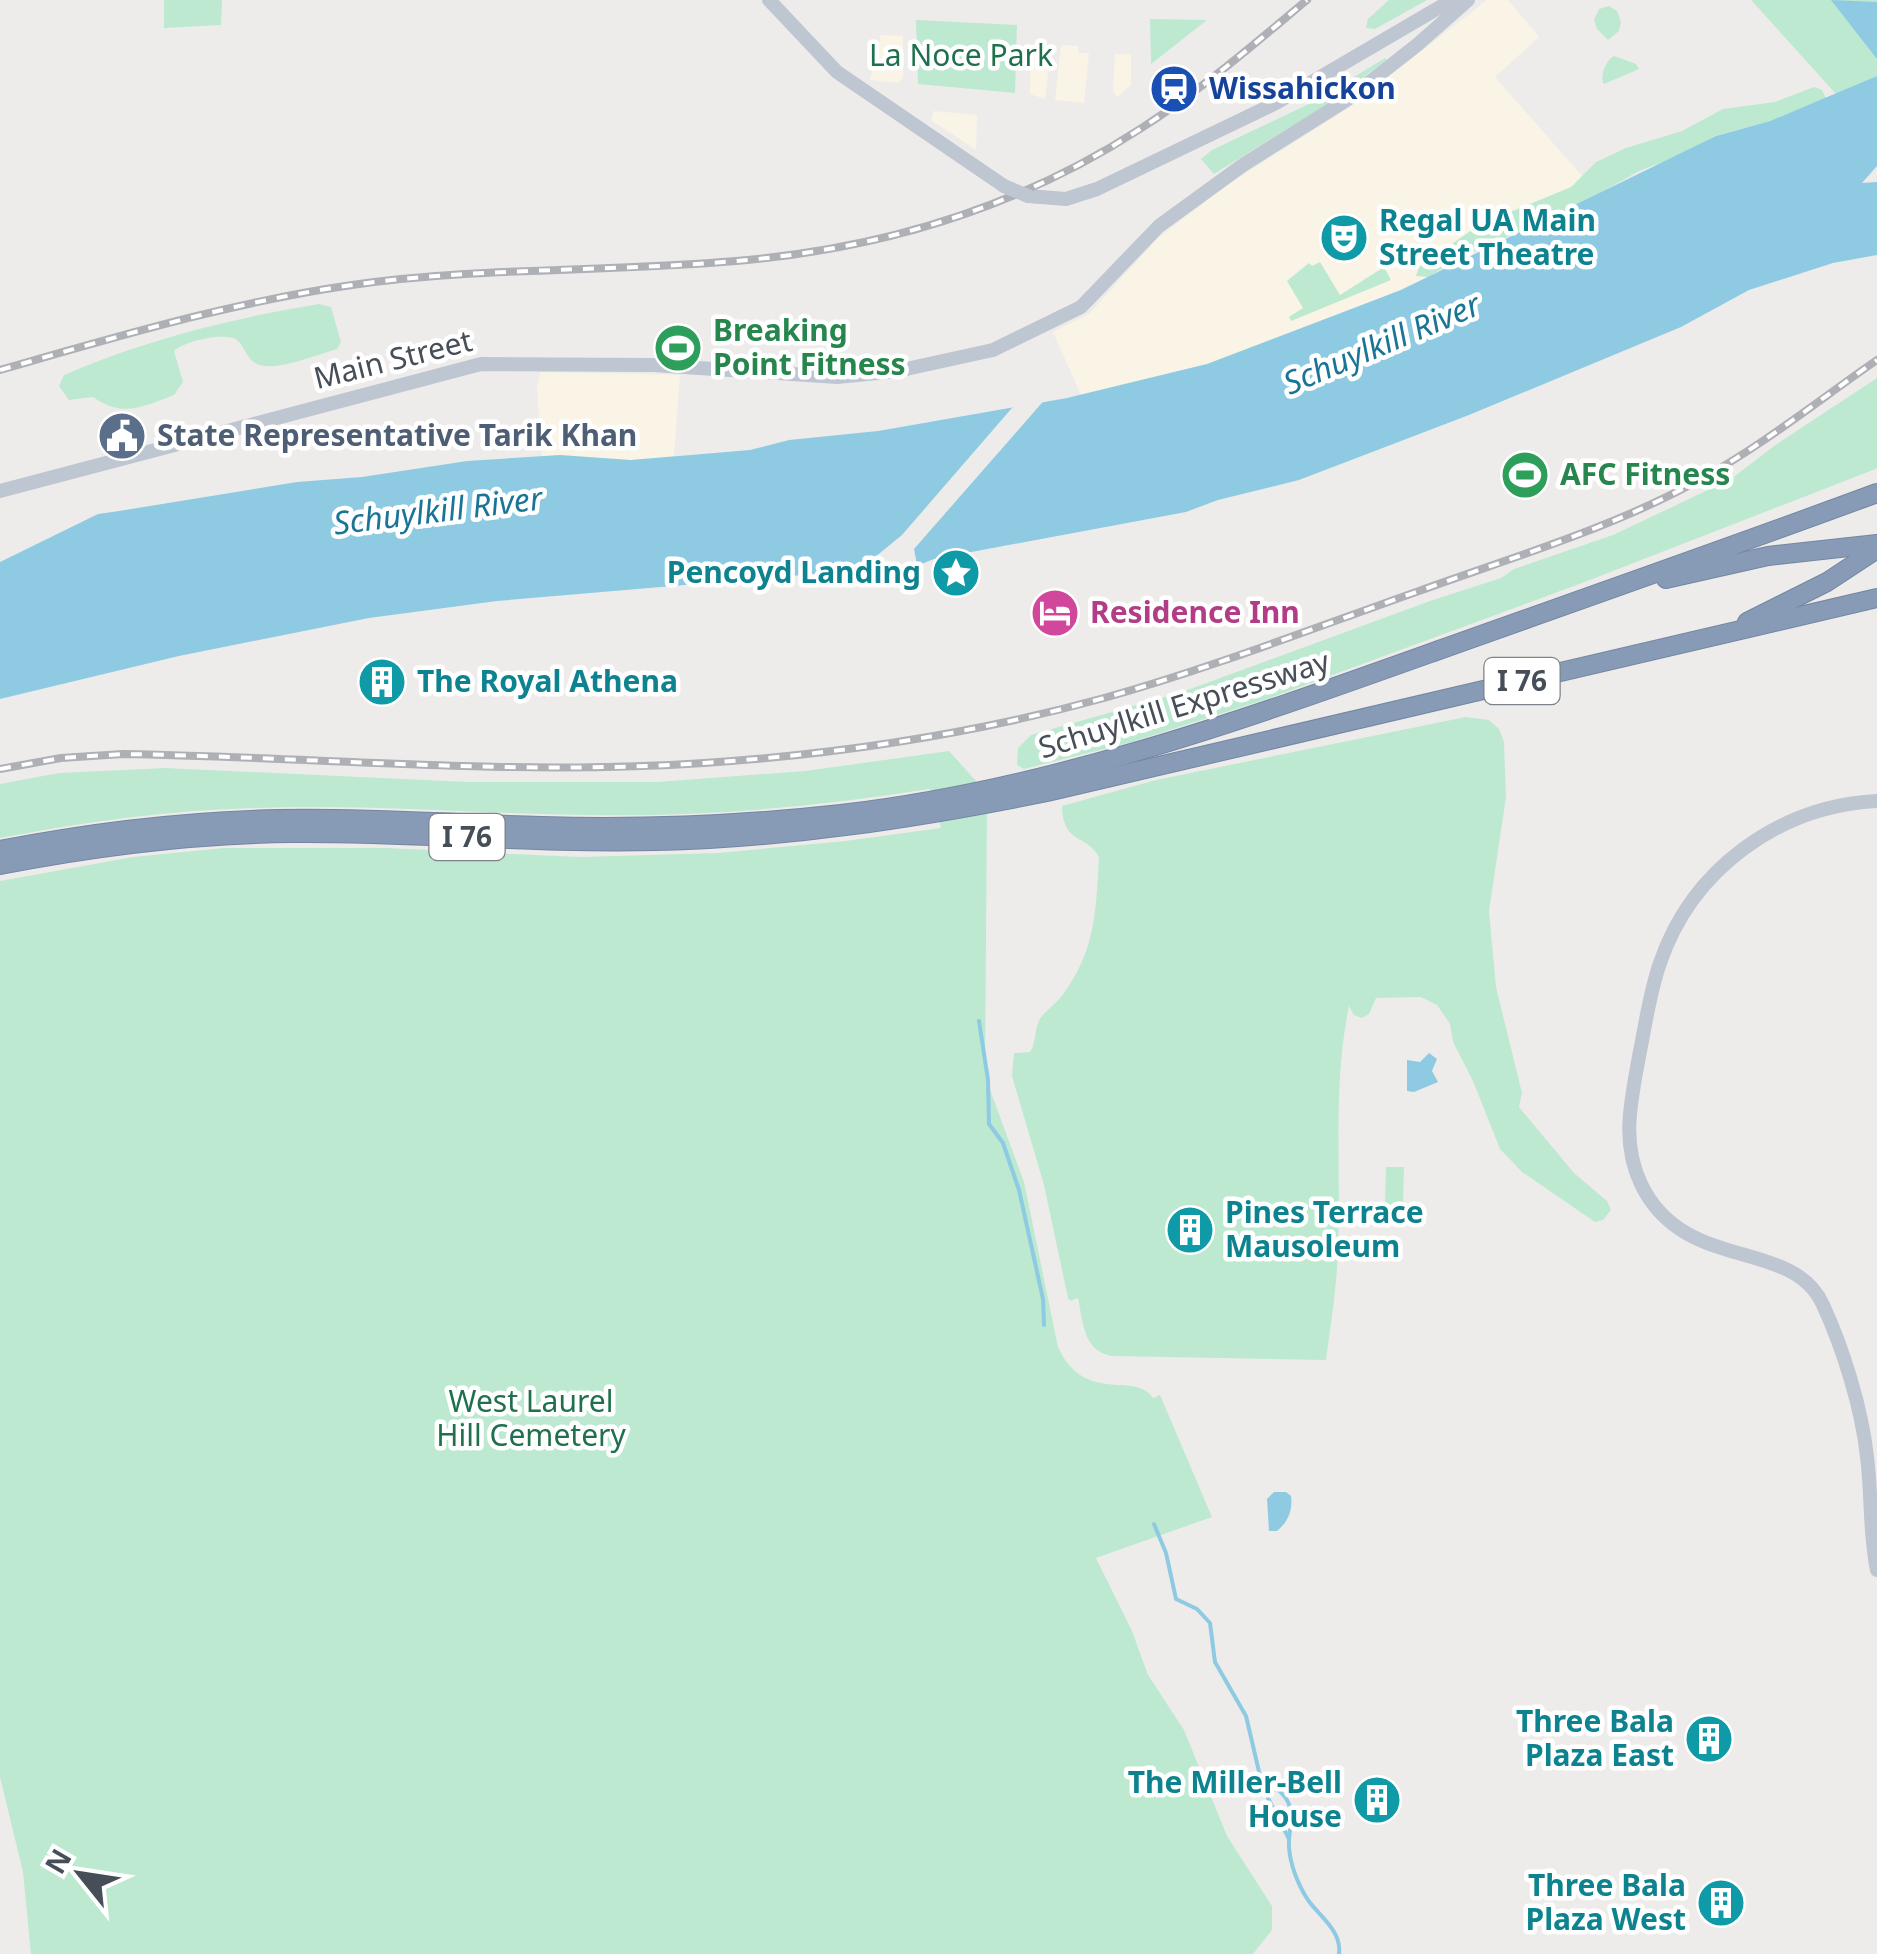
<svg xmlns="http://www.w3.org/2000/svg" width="1877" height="1954" font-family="'Noto Sans',sans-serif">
<rect width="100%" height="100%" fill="#eeeceb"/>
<!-- commercial -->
<g fill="#f9f4e5">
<polygon points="1487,0 1508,0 1539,37 1495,77 1597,193 1535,225 1460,258 1428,277 1344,314 1207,364 1081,395 1053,332 1089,314 1158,238 1230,183 1347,109"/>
<polygon points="881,35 903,36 903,77 899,83 870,80"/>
<polygon points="1061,45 1078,46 1078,53 1089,53 1084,103 1055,100"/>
<polygon points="1115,54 1131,54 1131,85 1117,97 1113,92"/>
<polygon points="1030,55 1050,57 1045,99 1030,94"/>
<polygon points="934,111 977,115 976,150 931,120"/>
<polygon points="540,372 680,375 674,456 631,460 542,456 537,389"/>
</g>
<!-- green -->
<g fill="#bde9d1">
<polygon points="164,0 222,0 221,25 164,28"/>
<polygon points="1389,0 1427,0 1375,29 1366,28 1368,19"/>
<polygon points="1751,0 1877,0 1877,76 1836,94"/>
<polygon points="1609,6 1617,11 1621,22 1619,31 1608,40 1597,29 1594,20 1599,9"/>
<polygon points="1150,19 1207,20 1151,64"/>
<polygon points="916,20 1017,25 1015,93 918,84"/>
<path d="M1614,56L1636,64L1639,69L1604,84C1599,77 1606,60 1614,56Z"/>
<polygon points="1385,58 1386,60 1331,102 1214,174 1201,159 1212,150 1313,102"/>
<polygon points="1814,87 1822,90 1826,98 1770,121 1715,136 1679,156 1639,171 1575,207 1460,258 1428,277 1416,276 1419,267 1479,225 1571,187 1596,162 1626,148 1682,131 1723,109 1775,102"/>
<polygon points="1320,262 1340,295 1384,267 1391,280 1291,321 1289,317 1303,308 1287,281 1309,263 1312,266"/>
<path d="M319,304L331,307L341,342L337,349C319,354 278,371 260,365C247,361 247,351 239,342C230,330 184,341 174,351L183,382L174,395C142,407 123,418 93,397L69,400L59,386L64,375C144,340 233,318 319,304Z"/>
<polygon points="1877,378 1877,468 1873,470 1582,583 1270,698 1132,742 1024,769 1017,765 1018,748 1031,735 1182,692 1430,601 1501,578 1514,569 1613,535 1731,479 1774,446"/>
<path d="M1466,717L1489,720L1499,729L1504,742L1506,797L1489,911L1496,987L1522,1093L1519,1107L1574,1173L1607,1201L1611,1210L1603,1220L1595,1222L1522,1172L1500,1149L1473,1081L1453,1042L1450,1024L1437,1005L1421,997L1376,998L1369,1014L1362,1018L1354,1015L1349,1006C1331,1093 1343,1181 1337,1268C1335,1299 1330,1330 1326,1360L1111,1356C1083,1350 1083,1322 1078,1298L1071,1301L1068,1298L1044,1185L1012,1076L1014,1053L1030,1052C1037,1042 1034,1025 1042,1016C1049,1008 1058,1002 1064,993C1096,949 1096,909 1099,857C1087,834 1063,845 1062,806L1156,780Z"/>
<path d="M949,751L976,781L987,806L985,1076L1024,1182L1058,1347C1085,1406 1135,1370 1153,1398L1160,1395L1212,1517L1096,1558L1132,1631L1148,1675L1184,1730L1227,1836L1272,1906V1930L1253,1954H31L23,1872L0,1777V881L133,857L224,848H387L580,857L718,853L845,841L941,828L932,791L929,789C816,807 703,817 589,815C478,814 367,804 256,808C169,810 85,822 0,838V784L59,773L165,768L468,782H657L805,771Z"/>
<polygon points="1386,1167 1404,1167 1403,1205 1385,1205"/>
</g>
<!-- water -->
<g fill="#8ecbe2">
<polygon points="1831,0 1877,2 1877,59"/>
<polygon points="1877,76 1877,166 1862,183 1877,182 1877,255 1833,263 1749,290 1681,327 1469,415 1299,480 1218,500 1186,512 934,559 919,565 497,601 369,618 179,656 0,699 0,562 98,514 119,511 297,482 362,477 467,461 560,455 631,460 750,450 789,440 878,431 1067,398 1207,364 1401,290 1716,136 1770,121"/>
<polygon points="1429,1053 1437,1059 1432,1071 1438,1082 1414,1092 1407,1091 1407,1060 1420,1062"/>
<path d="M1274,1492H1286L1291,1496C1293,1510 1288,1522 1277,1531H1269L1267,1499Z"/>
</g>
<!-- pier -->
<polygon fill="#eeeceb" points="1047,397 914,549 918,570 852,576 902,535 1018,401"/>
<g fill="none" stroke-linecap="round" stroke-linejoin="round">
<!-- stream -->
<g stroke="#8ecbe2" stroke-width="4">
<polyline points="979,1021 988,1080 989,1124 1003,1143 1019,1190 1043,1299 1044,1325"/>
<path d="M1154,1524L1166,1553L1176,1599L1197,1609L1210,1623L1215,1662L1246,1716L1264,1793L1269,1795L1276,1788C1300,1807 1288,1823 1289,1847C1290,1864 1298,1885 1308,1900C1320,1917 1342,1931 1339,1954"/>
<polyline points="1267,1796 1289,1839"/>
</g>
<!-- highway casing -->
<g stroke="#7386a2" stroke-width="20">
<g id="highway">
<polyline points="1666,579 1768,556 1877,544"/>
<polyline points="1747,622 1827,582 1877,549"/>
<path d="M0,850C92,832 185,821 279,819C366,817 454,824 541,826C642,829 741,825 841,814C1049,790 1243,720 1439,650C1585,598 1731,547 1877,493"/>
<path d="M0,865C97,846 194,834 293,833C415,832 536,844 657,841C789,838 918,818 1047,792L1877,598"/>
</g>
</g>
<!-- secondary -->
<g stroke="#bec6d1" stroke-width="14">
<polyline points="769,0 837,72 1004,186"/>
<polyline points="1028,196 1066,199 1097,189 1276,103 1452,0"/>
<polyline points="0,491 481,364 653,365 837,377 897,371 993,350 1081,307 1159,226 1243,165 1348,99 1417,45 1468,0"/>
<path d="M1877,801C1779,806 1692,869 1660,963C1650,991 1646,1022 1640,1051C1632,1097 1620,1140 1641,1184C1684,1274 1793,1237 1823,1305C1843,1348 1862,1409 1867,1457C1872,1494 1869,1533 1877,1570"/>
</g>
<!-- highway -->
<use href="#highway" stroke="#879bb6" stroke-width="18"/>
<!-- rail casing -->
<g stroke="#aeb0b5" stroke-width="8">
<g id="rail">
<path d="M0,370C116,337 233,302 352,285C479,267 608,272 736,261C880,249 1018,208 1140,129C1200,91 1253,45 1307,0"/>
<path d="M0,769L61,758L123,754C316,757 511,776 704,763C840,754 973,734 1104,698C1211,668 1314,628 1419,591C1513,557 1613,528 1701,479C1763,445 1819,400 1877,360"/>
</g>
</g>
<!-- rail -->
<use href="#rail" stroke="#fff" stroke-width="4" stroke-dasharray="11" stroke-linecap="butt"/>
<!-- secondary-bridge -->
<polyline stroke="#bec6d1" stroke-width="14" points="1004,186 1028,196"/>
</g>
<!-- icons -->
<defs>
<g id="station-disc" transform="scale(2.5)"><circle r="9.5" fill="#1a4fb4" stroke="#fff"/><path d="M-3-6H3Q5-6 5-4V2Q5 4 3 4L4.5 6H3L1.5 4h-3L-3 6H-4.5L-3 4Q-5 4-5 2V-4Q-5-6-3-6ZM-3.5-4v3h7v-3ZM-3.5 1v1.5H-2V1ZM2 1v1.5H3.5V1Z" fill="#fff"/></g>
<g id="theatre-disc" transform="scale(2.5)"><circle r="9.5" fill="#0f9aa8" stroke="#fff"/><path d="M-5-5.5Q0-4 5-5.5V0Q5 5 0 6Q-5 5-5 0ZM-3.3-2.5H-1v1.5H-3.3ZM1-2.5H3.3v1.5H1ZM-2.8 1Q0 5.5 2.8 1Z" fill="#fff"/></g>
<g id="stadium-disc" transform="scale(2.5)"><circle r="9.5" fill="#2e9e5b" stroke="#fff"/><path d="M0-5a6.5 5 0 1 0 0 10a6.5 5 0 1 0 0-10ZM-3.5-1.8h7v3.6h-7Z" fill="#fff"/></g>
<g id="civic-disc" transform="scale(2.5)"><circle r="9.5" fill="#5c6f8a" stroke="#fff"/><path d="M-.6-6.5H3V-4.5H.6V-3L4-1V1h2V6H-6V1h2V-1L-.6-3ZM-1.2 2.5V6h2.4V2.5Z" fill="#fff"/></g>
<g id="sight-disc" transform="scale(2.5)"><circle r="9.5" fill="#0f9aa8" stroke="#fff"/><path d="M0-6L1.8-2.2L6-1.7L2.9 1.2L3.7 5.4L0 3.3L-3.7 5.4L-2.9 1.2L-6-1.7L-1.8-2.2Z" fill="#fff"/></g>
<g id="hotel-disc" transform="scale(2.5)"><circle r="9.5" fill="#d1479c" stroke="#fff"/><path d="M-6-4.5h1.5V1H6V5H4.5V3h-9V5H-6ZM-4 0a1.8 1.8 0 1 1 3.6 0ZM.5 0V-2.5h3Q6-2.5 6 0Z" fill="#fff"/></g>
<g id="building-disc" transform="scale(2.5)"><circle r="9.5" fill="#0f9aa8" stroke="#fff"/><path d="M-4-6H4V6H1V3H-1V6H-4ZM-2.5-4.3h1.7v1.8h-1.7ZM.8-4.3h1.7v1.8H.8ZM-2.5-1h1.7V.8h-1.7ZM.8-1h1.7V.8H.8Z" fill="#fff"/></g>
</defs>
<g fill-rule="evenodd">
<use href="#station-disc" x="1174" y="89"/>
<use href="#theatre-disc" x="1344" y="238"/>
<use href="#stadium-disc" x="678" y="348"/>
<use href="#civic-disc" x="122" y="436"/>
<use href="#stadium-disc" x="1525" y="475"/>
<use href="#sight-disc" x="956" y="573"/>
<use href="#hotel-disc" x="1055" y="613"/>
<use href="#building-disc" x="382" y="682"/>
<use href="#building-disc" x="1190" y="1230"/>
<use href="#building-disc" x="1709" y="1739"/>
<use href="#building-disc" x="1377" y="1800"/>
<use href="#building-disc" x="1721" y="1903"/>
</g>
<g text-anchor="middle" stroke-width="9" stroke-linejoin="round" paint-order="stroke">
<!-- shield labels -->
<g fill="#fff" stroke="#7e8389" stroke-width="2.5">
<rect x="1484.5" y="658" width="75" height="46" rx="8"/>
<rect x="429.5" y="814" width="75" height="46" rx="8"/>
</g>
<g font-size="28" font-weight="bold" fill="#464e57">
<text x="1522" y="691">I 76</text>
<text x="467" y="847">I 76</text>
</g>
<!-- park labels -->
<g font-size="30" fill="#1f704d" stroke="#fff">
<text x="961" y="66">La Noce Park</text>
<text x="531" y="1412">West Laurel<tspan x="531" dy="34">Hill Cemetery</tspan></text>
</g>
<!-- transit labels -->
<g font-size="30" font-weight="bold" fill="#164399" stroke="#fff" text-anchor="start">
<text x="1209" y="99">Wissahickon</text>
</g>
<!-- culture labels -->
<g font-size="30" font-weight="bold" fill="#0d838f" stroke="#fff" text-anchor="end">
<text x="1379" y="231" text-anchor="start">Regal UA Main<tspan x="1379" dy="34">Street Theatre</tspan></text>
<text x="921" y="583">Pencoyd Landing</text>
<text x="417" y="692" text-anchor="start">The Royal Athena</text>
<text x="1225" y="1223" text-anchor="start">Pines Terrace<tspan x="1225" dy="34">Mausoleum</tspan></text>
<text x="1674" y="1732">Three Bala<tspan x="1674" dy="34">Plaza East</tspan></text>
<text x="1342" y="1793">The Miller-Bell<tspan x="1342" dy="34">House</tspan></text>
<text x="1686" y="1896">Three Bala<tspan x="1686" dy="34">Plaza West</tspan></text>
</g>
<!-- leisure labels -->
<g font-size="30" font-weight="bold" fill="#27864d" stroke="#fff" text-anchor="start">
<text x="713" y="341">Breaking<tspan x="713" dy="34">Point Fitness</tspan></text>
<text x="1560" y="485">AFC Fitness</text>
</g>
<!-- street labels -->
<g font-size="30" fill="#464e57" stroke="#fff">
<text transform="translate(393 360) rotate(-14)" y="10">Main Street</text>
<text transform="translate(1184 705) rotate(-17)" y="10">Schuylkill Expressway</text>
</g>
<!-- service labels -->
<g font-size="30" font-weight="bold" fill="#4e5e75" stroke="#fff" text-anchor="start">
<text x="157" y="446">State Representative Tarik Khan</text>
</g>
<!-- hotel labels -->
<g font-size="30" font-weight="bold" fill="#b23c85" stroke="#fff" text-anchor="start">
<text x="1090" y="623">Residence Inn</text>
</g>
<!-- water labels -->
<g font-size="32" font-style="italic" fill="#1a7496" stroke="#fff">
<text transform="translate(1382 344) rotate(-23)" y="11">Schuylkill River</text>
<text transform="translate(438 511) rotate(-7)" y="11">Schuylkill River</text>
</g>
</g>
<!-- north arrow -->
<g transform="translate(80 1874) rotate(300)" stroke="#ffffff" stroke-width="8" paint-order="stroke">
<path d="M0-8L18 38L0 25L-18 38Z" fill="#464e57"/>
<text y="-15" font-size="28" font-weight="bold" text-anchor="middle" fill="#464e57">N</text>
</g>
</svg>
